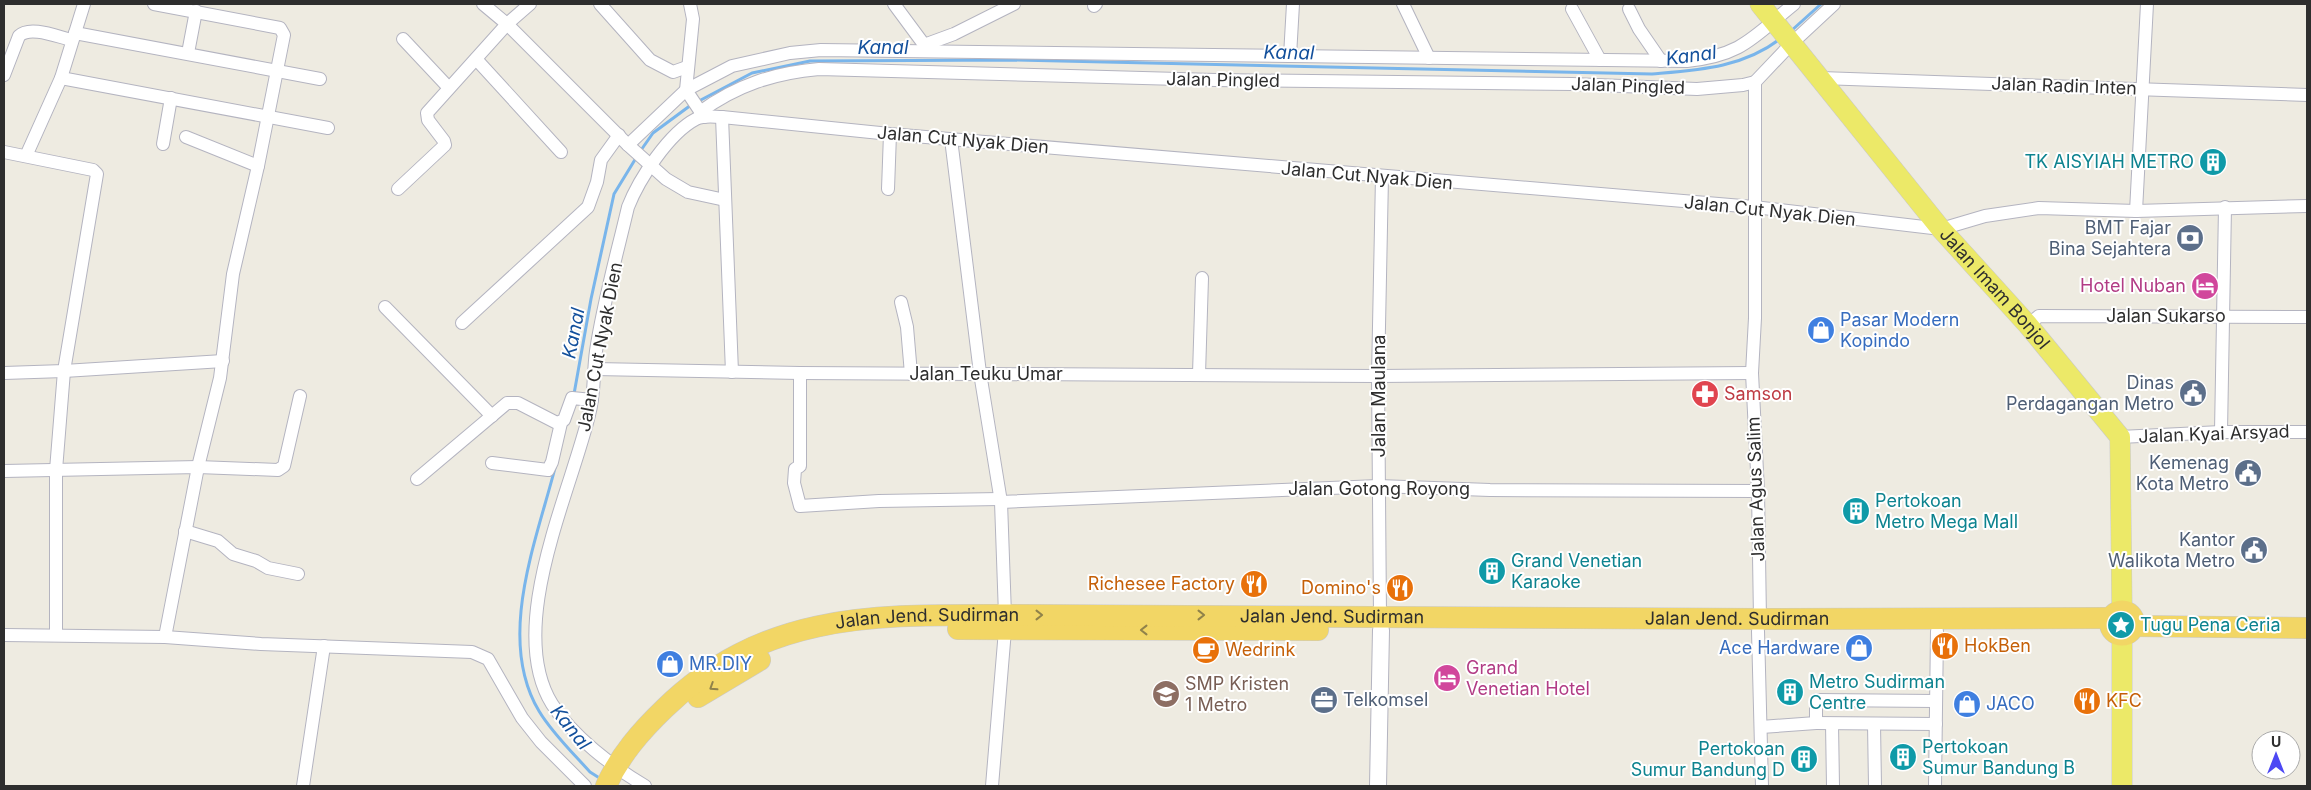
<svg xmlns="http://www.w3.org/2000/svg" width="2311" height="790" font-family="Inter,sans-serif">
<rect width="100%" height="100%" fill="#eeebe1"/>
<g fill="none" stroke-linecap="round" stroke-linejoin="round">
<!-- stream -->
<g stroke="#79b5eb" stroke-width="3">
<polyline points="1791,31 1821,4"/>
<path d="M697,102L752,73L810,61L1012,60L1652,74C1698,70 1742,68 1780,39"/>
<polyline points="639,153 653,133 691,105"/>
<polyline points="574,394 591,299 614,194 636,158"/>
<path d="M555,468C536,542 496,639 539,711C552,733 573,753 590,772L601,779"/>
</g>
<!-- minor casing -->
<g stroke="#b4b4c0" stroke-width="14">
<g id="minor">
<polyline points="154,4 280,28 284,35 258,166 233,274 220,378 198,467 165,637"/>
<polyline points="483,4 507,24 628,145 666,179 688,192 725,200"/>
<polyline points="600,4 650,60 673,72 687,67"/>
<polyline points="690,4 693,19 686,90 704,117"/>
<polyline points="894,4 928,50"/>
<polyline points="1403,4 1429,58"/>
<polyline points="1094,6 1096,4"/>
<polyline points="1572,9 1600,60"/>
<polyline points="1629,9 1639,29 1661,61"/>
<polyline points="75,33 320,79"/>
<polyline points="403,39 449,88"/>
<polyline points="924,45 954,34 1014,4"/>
<polyline points="188,53 196,11"/>
<polyline points="1290,56 1293,4"/>
<polyline points="476,59 561,152"/>
<path d="M4,75L19,36C30,25 58,37 72,40"/>
<polyline points="61,78 328,128"/>
<polyline points="1821,78 2307,95"/>
<path d="M700,112C737,85 774,73 819,69L1215,80L1572,84L1697,89L1743,85L1755,82"/>
<polyline points="722,117 732,372"/>
<polyline points="186,137 258,166"/>
<polyline points="951,139 980,373 1001,502 1005,615"/>
<polyline points="163,144 171,98"/>
<path d="M628,145L686,90L732,66L790,53L821,50L1687,61C1743,55 1753,37 1794,4"/>
<polyline points="4,152 93,170 97,174 64,371 56,470 56,635"/>
<polyline points="26,156 61,78 84,4"/>
<polyline points="398,189 445,145 444,141 428,120 427,113 507,24 530,4"/>
<polyline points="888,189 890,134"/>
<polyline points="2136,211 2147,4"/>
<polyline points="901,302 907,327 911,374"/>
<polyline points="385,307 492,416"/>
<polyline points="462,323 588,207 597,182 601,160 619,135"/>
<polyline points="2028,325 2039,316 2307,317"/>
<polyline points="595,369 800,373 1378,376 1752,373"/>
<polyline points="4,373 64,371 223,361"/>
<polyline points="800,373 800,466 795,469 794,483 800,506 879,501 1000,499"/>
<polyline points="1199,374 1202,278"/>
<polyline points="2221,432 2225,207"/>
<polyline points="2120,437 2221,432 2307,432"/>
<polyline points="492,463 548,470 552,462 561,423"/>
<polyline points="4,471 198,467 278,470 284,466 300,396"/>
<polyline points="417,479 507,403 518,403 557,423 564,420 572,398 592,400"/>
<polyline points="1001,502 1378,486 1490,490 1758,491"/>
<polyline points="185,531 218,541 233,554 256,561 268,568 298,574"/>
<polyline points="1380,615 1378,376 1382,177"/>
<polyline points="1760,619 1758,491 1752,373 1755,318 1755,82 1791,44 1834,4"/>
<polyline points="1758,631 1762,786"/>
<polyline points="4,635 165,637 261,644 472,652 488,659 522,718 541,742 585,786"/>
<polyline points="1816,723 1936,724"/>
<polyline points="1832,724 1833,786"/>
<polyline points="1874,724 1875,786"/>
<polyline points="1761,727 1816,723 1816,700 1936,701"/>
<polyline points="303,786 324,646"/>
<path d="M645,786C613,767 572,736 552,704C505,628 570,494 589,415C595,394 593,372 596,351C603,303 617,254 628,207C639,179 669,133 696,119C704,115 714,117 722,117L890,134L1754,207L1941,229L1985,216L2039,208L2136,211L2307,206"/>
<polyline points="992,786 1005,630"/>
<polyline points="1935,786 1937,631"/>
</g>
</g>
<!-- tertiary casing -->
<g stroke="#b4b4c0" stroke-width="18">
<polyline id="tertiary" points="1378,786 1381,630"/>
</g>
<!-- primary casing -->
<g stroke="#c9c9c9" stroke-width="21">
<g id="primary">
<path id="s1" d="M1760,4L1941,229L2028,325L2120,437L2122,611"/>
<polyline points="2122,786 2122,635"/>
</g>
</g>
<!-- trunk casing -->
<g stroke="#c9c9c9" stroke-width="22">
<g id="trunk">
<circle cx="2122" cy="623" r="12"/>
<polyline points="2134,626 2307,628"/>
<polyline points="958,629 1318,630"/>
<polyline points="698,697 760,660"/>
<path id="s2" d="M606,786C620,755 641,731 665,708C765,611 875,615 1005,615L1760,619L2111,618"/>
</g>
</g>
<!-- minor -->
<use href="#minor" stroke="#fff" stroke-width="12"/>
<!-- tertiary -->
<use href="#tertiary" stroke="#fff" stroke-width="16"/>
<!-- primary -->
<use href="#primary" stroke="#ece968" stroke-width="20"/>
<!-- trunk -->
<use href="#trunk" stroke="#f2d665" stroke-width="21"/>
</g>
<!-- one-way arrows -->
<defs><path id="oneway-chevron" d="M-2-3.5L2.5 0L-2 3.5" fill="none" stroke-width="1.6" stroke-linecap="round" stroke-linejoin="round" transform="scale(1.25)"/></defs>
<g stroke="#90824a">
<use href="#oneway-chevron" transform="translate(1039 615)"/>
<use href="#oneway-chevron" transform="translate(1201 615)"/>
<use href="#oneway-chevron" transform="translate(1144 630) rotate(-180)"/>
<use href="#oneway-chevron" transform="translate(713 687) rotate(147)"/>
</g>
<!-- icons -->
<defs>
<g id="building-disc" transform="scale(1.4375)"><circle r="9.5" fill="#0f9aa8" stroke="#fff"/><path d="M-4-6H4V6H1V3H-1V6H-4ZM-2.5-4.3h1.7v1.8h-1.7ZM.8-4.3h1.7v1.8H.8ZM-2.5-1h1.7V.8h-1.7ZM.8-1h1.7V.8H.8Z" fill="#fff"/></g>
<g id="bank-disc" transform="scale(1.4375)"><circle r="9.5" fill="#5c6f8a" stroke="#fff"/><path d="M-6-4H6V4H-6ZM0-2.3a2.3 2.3 0 1 0 0 4.6a2.3 2.3 0 1 0 0-4.6Z" fill="#fff"/></g>
<g id="hotel-disc" transform="scale(1.4375)"><circle r="9.5" fill="#d1479c" stroke="#fff"/><path d="M-6-4.5h1.5V1H6V5H4.5V3h-9V5H-6ZM-4 0a1.8 1.8 0 1 1 3.6 0ZM.5 0V-2.5h3Q6-2.5 6 0Z" fill="#fff"/></g>
<g id="shop-disc" transform="scale(1.4375)"><circle r="9.5" fill="#3f7fe0" stroke="#fff"/><path d="M-5-2.5h2.3a2.7 3.5 0 0 1 5.4 0H5L5.5 6h-11ZM-1.5-2.5h3a1.5 2.3 0 0 0-3 0Z" fill="#fff"/></g>
<g id="civic-disc" transform="scale(1.4375)"><circle r="9.5" fill="#5c6f8a" stroke="#fff"/><path d="M-.6-6.5H3V-4.5H.6V-3L4-1V1h2V6H-6V1h2V-1L-.6-3ZM-1.2 2.5V6h2.4V2.5Z" fill="#fff"/></g>
<g id="pharmacy-disc" transform="scale(1.4375)"><circle r="9.5" fill="#e0444e" stroke="#fff"/><path d="M-2-6h4v4h4v4h-4v4h-4v-4h-4v-4h4Z" fill="#fff"/></g>
<g id="restaurant-disc" transform="scale(1.4375)"><circle r="9.5" fill="#e8710a" stroke="#fff"/><path d="M-5-6h1v4h1v-4h1v4h1v-4h1v5L-1.5 .5V6h-2V.5L-5-1ZM5-6V6H3V1.5H1.5Q1.5-4 5-6Z" fill="#fff"/></g>
<g id="sight-disc" transform="scale(1.4375)"><circle r="9.5" fill="#0f9aa8" stroke="#fff"/><path d="M0-6L1.8-2.2L6-1.7L2.9 1.2L3.7 5.4L0 3.3L-3.7 5.4L-2.9 1.2L-6-1.7L-1.8-2.2Z" fill="#fff"/></g>
<g id="cafe-disc" transform="scale(1.4375)"><circle r="9.5" fill="#e8710a" stroke="#fff"/><path d="M-5.5-4.5H6V0H3Q3 3.5 0 3.5H-2.5Q-5.5 3.5-5.5 0ZM3-3.2v2h1.7v-2ZM-6 4.5H4V6H-6Z" fill="#fff"/></g>
<g id="school-disc" transform="scale(1.4375)"><circle r="9.5" fill="#8d6e63" stroke="#fff"/><path d="M0-5L7-2L0 1L-7-2ZM-4 1L0 2.5L4 1V4Q0 6-4 4Z" fill="#fff"/></g>
<g id="office-disc" transform="scale(1.4375)"><circle r="9.5" fill="#5c6f8a" stroke="#fff"/><path d="M-6-3h4V-5.5h4V-3h4V5H-6ZM-1-4.5V-3h2v-1.5ZM-6 0V1H6V0Z" fill="#fff"/></g>
</defs>
<g fill-rule="evenodd">
<use href="#building-disc" x="2213" y="162"/>
<use href="#bank-disc" x="2190" y="238"/>
<use href="#hotel-disc" x="2205" y="286"/>
<use href="#shop-disc" x="1821" y="330"/>
<use href="#civic-disc" x="2193" y="393"/>
<use href="#pharmacy-disc" x="1705" y="394"/>
<use href="#civic-disc" x="2248" y="473"/>
<use href="#building-disc" x="1856" y="511"/>
<use href="#civic-disc" x="2254" y="550"/>
<use href="#building-disc" x="1492" y="571"/>
<use href="#restaurant-disc" x="1254" y="584"/>
<use href="#restaurant-disc" x="1400" y="588"/>
<use href="#sight-disc" x="2121" y="625"/>
<use href="#restaurant-disc" x="1945" y="646"/>
<use href="#shop-disc" x="1859" y="648"/>
<use href="#cafe-disc" x="1206" y="650"/>
<use href="#shop-disc" x="670" y="664"/>
<use href="#hotel-disc" x="1447" y="678"/>
<use href="#building-disc" x="1790" y="692"/>
<use href="#school-disc" x="1166" y="694"/>
<use href="#office-disc" x="1324" y="700"/>
<use href="#restaurant-disc" x="2087" y="701"/>
<use href="#shop-disc" x="1967" y="704"/>
<use href="#building-disc" x="1903" y="757"/>
<use href="#building-disc" x="1804" y="759"/>
</g>
<g text-anchor="middle" stroke-width="4" stroke-linejoin="round" paint-order="stroke">
<!-- street labels -->
<g font-size="18" fill="#2e2e2e" stroke="#fff">
<text transform="translate(1223 80) rotate(1)" y="6">Jalan Pingled</text>
<text transform="translate(1628 86) rotate(2)" y="6">Jalan Pingled</text>
<text transform="translate(2064 86) rotate(2)" y="6">Jalan Radin Inten</text>
<text transform="translate(963 140) rotate(5)" y="6">Jalan Cut Nyak Dien</text>
<text transform="translate(1367 176) rotate(5)" y="6">Jalan Cut Nyak Dien</text>
<text transform="translate(1770 211) rotate(6)" y="6">Jalan Cut Nyak Dien</text>
<text dy="6" stroke="none"><textPath href="#s1" startOffset="369">Jalan Imam Bonjol</textPath></text>
<text x="2166" y="322">Jalan Sukarso</text>
<text transform="translate(600 347) rotate(-79)" y="6">Jalan Cut Nyak Dien</text>
<text x="986" y="380">Jalan Teuku Umar</text>
<text transform="translate(1379 396) rotate(-90)" y="6">Jalan Maulana</text>
<text transform="translate(2214 434) rotate(-2)" y="6">Jalan Kyai Arsyad</text>
<text x="1379" y="495">Jalan Gotong Royong</text>
<text transform="translate(1756 489) rotate(-92)" y="6">Jalan Agus Salim</text>
<text dy="6" stroke="none"><textPath href="#s2" startOffset="789">Jalan Jend. Sudirman</textPath></text>
<text dy="6" stroke="none"><textPath href="#s2" startOffset="1194">Jalan Jend. Sudirman</textPath></text>
<text dy="6" stroke="none"><textPath href="#s2" startOffset="384">Jalan Jend. Sudirman</textPath></text>
</g>
<!-- culture labels -->
<g font-size="18" fill="#0d838f" stroke="#fff" text-anchor="start">
<text x="2194" y="168" text-anchor="end">TK AISYIAH METRO</text>
<text x="1875" y="507">Pertokoan<tspan x="1875" dy="21">Metro Mega Mall</tspan></text>
<text x="1511" y="567">Grand Venetian<tspan x="1511" dy="21">Karaoke</tspan></text>
<text x="2140" y="631">Tugu Pena Ceria</text>
<text x="1809" y="688">Metro Sudirman<tspan x="1809" dy="21">Centre</tspan></text>
<text x="1922" y="753">Pertokoan<tspan x="1922" dy="21">Sumur Bandung B</tspan></text>
<text x="1785" y="755" text-anchor="end">Pertokoan<tspan x="1785" dy="21">Sumur Bandung D</tspan></text>
</g>
<!-- service labels -->
<g font-size="18" fill="#4e5e75" stroke="#fff" text-anchor="end">
<text x="2171" y="234">BMT Fajar<tspan x="2171" dy="21">Bina Sejahtera</tspan></text>
<text x="2174" y="389">Dinas<tspan x="2174" dy="21">Perdagangan Metro</tspan></text>
<text x="2229" y="469">Kemenag<tspan x="2229" dy="21">Kota Metro</tspan></text>
<text x="2235" y="546">Kantor<tspan x="2235" dy="21">Walikota Metro</tspan></text>
<text x="1343" y="706" text-anchor="start">Telkomsel</text>
</g>
<!-- hotel labels -->
<g font-size="18" fill="#b23c85" stroke="#fff" text-anchor="end">
<text x="2186" y="292">Hotel Nuban</text>
<text x="1466" y="674" text-anchor="start">Grand<tspan x="1466" dy="21">Venetian Hotel</tspan></text>
</g>
<!-- shop labels -->
<g font-size="18" fill="#366cbe" stroke="#fff" text-anchor="start">
<text x="1840" y="326">Pasar Modern<tspan x="1840" dy="21">Kopindo</tspan></text>
<text x="1840" y="654" text-anchor="end">Ace Hardware</text>
<text x="689" y="670">MR.DIY</text>
<text x="1986" y="710">JACO</text>
</g>
<!-- health labels -->
<g font-size="18" fill="#be3a42" stroke="#fff" text-anchor="start">
<text x="1724" y="400">Samson</text>
</g>
<!-- food labels -->
<g font-size="18" fill="#c56008" stroke="#fff" text-anchor="start">
<text x="1235" y="590" text-anchor="end">Richesee Factory</text>
<text x="1381" y="594" text-anchor="end">Domino's</text>
<text x="1964" y="652">HokBen</text>
<text x="1225" y="656">Wedrink</text>
<text x="2106" y="707">KFC</text>
</g>
<!-- education labels -->
<g font-size="18" fill="#785e54" stroke="#fff" text-anchor="start">
<text x="1185" y="690">SMP Kristen<tspan x="1185" dy="21">1 Metro</tspan></text>
</g>
<!-- water labels -->
<g font-size="19" font-style="italic" fill="#13509c" stroke="#fff">
<text x="883" y="54">Kanal</text>
<text transform="translate(1289 52) rotate(1)" y="7">Kanal</text>
<text transform="translate(1691 55) rotate(-8)" y="7">Kanal</text>
<text transform="translate(573 333) rotate(-79)" y="7">Kanal</text>
<text transform="translate(571 727) rotate(51)" y="7">Kanal</text>
</g>
</g>
<!-- border -->
<rect width="2311" height="790" fill="none" stroke="#2e2e2e" stroke-width="10"/>
<!-- north arrow -->
<g transform="translate(2276 755)"><circle r="24" fill="#ffffff" stroke="#ababab"/>
<path d="M0-4L9 19L0 12L-9 19Z" fill="#4d48f4"/>
<text y="-8" font-size="14" font-weight="bold" text-anchor="middle" fill="#2e2e2e">U</text>
</g>
</svg>
